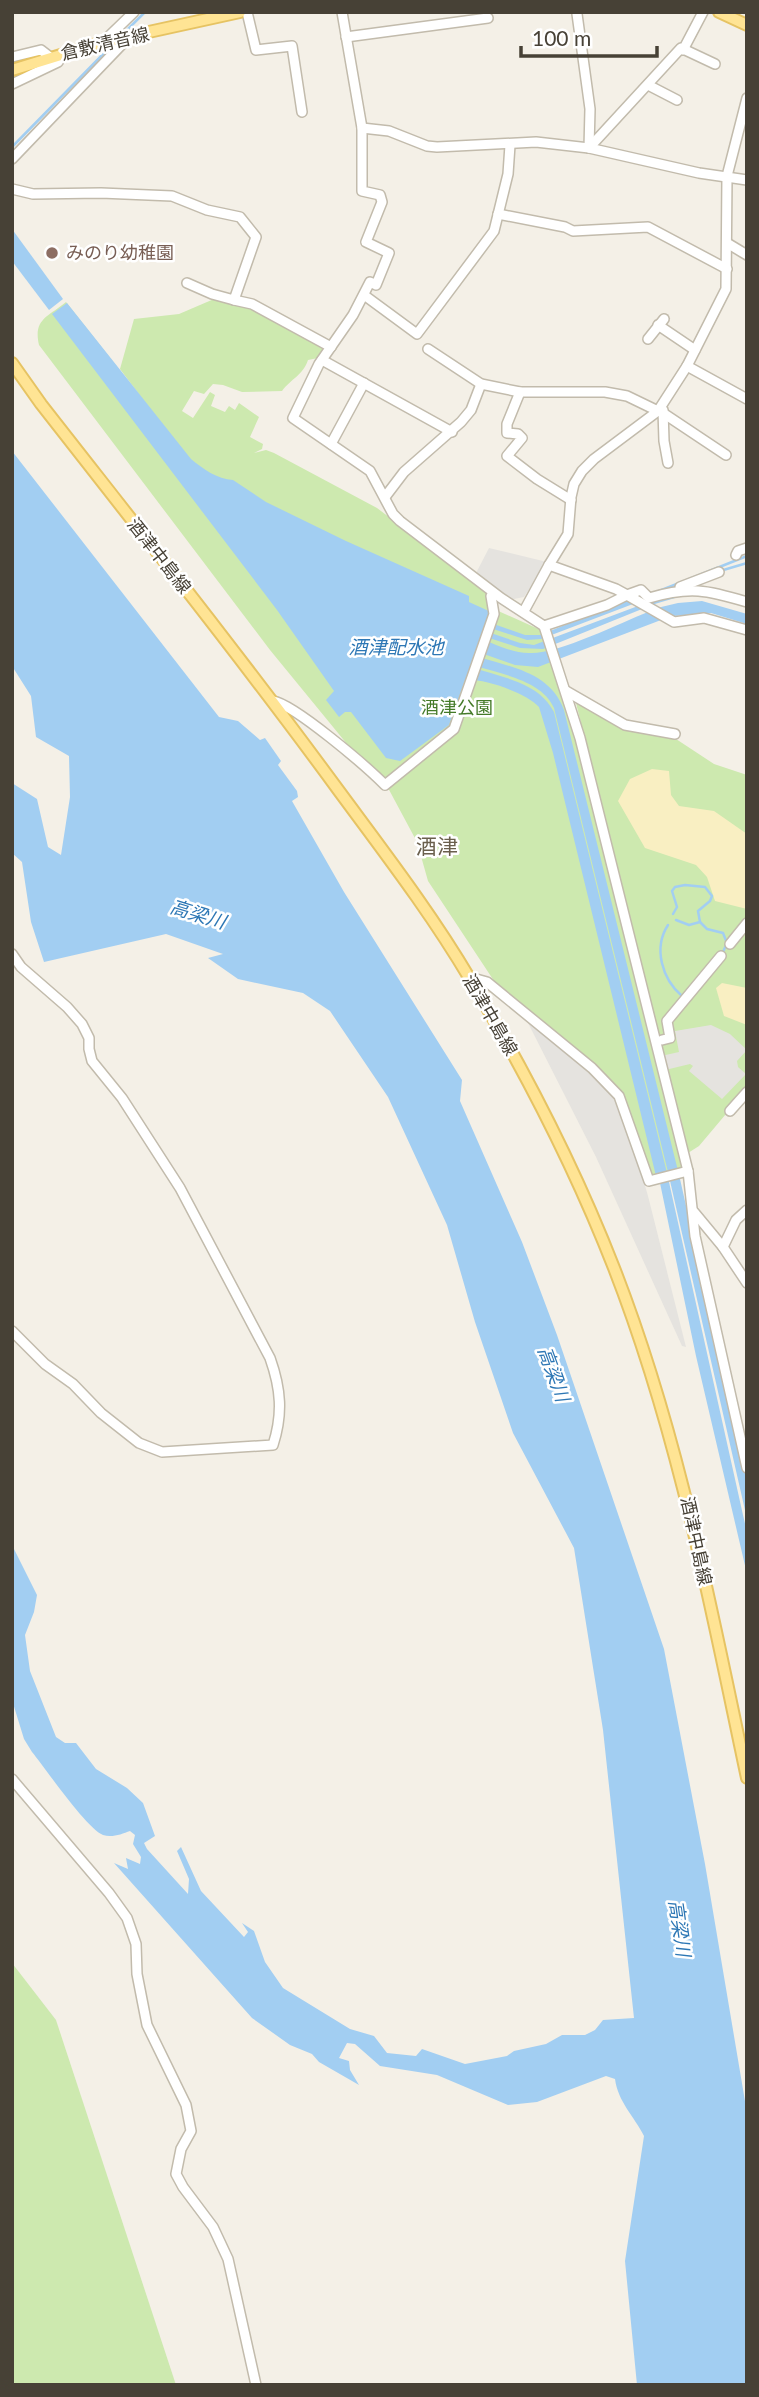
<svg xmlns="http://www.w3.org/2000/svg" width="759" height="2397" font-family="Lato,'Noto Sans JP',sans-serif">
<rect width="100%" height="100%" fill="#f4f0e7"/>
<!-- green -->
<g fill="#cde9af">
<path d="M214,299L252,309L323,345L325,349L318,358L308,360C303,375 291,379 282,391L242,392L223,385L213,384L204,394L194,391L182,411L193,418L210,392L215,395L211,406L225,412L229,406L235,410L239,403L259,417L250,437L263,444L262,449L254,453L266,450L274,453L377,508L492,595L496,610L543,631L575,733L684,1168L651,1178L622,1095L498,987L428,881L417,842L387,786L356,755L270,650L39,345C33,319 48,317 66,302L144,401L120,369L134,319L179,314Z"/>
<polygon points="579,702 623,728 676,739 714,764 747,775 747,1089 699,1146 688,1153 576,703"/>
<polygon points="12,1963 56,2020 176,2385 12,2385"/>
</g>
<!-- sand -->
<g fill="#f9efc2">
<polygon points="652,769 669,771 671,795 679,806 714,811 747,834 747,909 715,901 707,877 696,865 645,848 618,801 630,779"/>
<polygon points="722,983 747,988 747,1025 724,1016 716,988"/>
</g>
<!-- parking -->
<g fill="#e5e3df">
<polygon points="489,548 547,562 524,597 509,600 475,575"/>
<polygon points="525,1017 611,1088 625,1116 648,1196 686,1347 682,1346 596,1157"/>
<polygon points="711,1025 730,1034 747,1050 737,1061 738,1067 746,1074 722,1099 689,1071 693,1066 690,1064 665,1070 661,1056 679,1052 675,1031"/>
</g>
<!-- water -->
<g fill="#a2cef2">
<polygon points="12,229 63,299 49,310 12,261"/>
<path d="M67,303L191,459C203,469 217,479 233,480L266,502L346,541L469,596V602L491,612L488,622L525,635H540L627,600L633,604L541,639L527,640L487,627L485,631L520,643L534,645L638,606L642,609L543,649L520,648L483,636L482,639C496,645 513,653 529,653C556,655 620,623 648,612L661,620L538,667L515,665L478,652L482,658C515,668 551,674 564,710L680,1179L747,1477V1519L668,1172L554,708C542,680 500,674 473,665L472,667C501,678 538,681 554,712L667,1173L743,1515L747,1532V1574L696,1356L660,1183L656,1176L553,753L539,707C527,693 483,678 465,680L449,725L400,761L386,758L351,712H345L339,717L326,700L334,691L277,610L52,314Z"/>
<path d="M12,451L219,717L238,721L260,740L265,738L281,761L278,765L297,791L298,797L292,801L344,892L462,1080L460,1101L522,1242L557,1335L664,1649L705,1864L747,2113V2385H637L625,2261L644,2136C634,2116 618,2102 615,2079L606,2076L537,2102L508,2105L437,2075L380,2066L355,2044L347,2043L339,2058L349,2061L350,2070L359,2085L319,2062L312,2054L290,2045L252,2018L114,1863L128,1869L126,1858L140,1864L141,1857L133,1844L135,1835L130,1831C122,1834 112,1838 103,1835C86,1828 46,1769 32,1752L24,1739L12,1700V1545L37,1595L34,1612L25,1635L30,1671L56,1737L65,1743H76L96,1769L127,1788L143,1803L155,1836L144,1843L147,1849L188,1894L189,1879L177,1851L181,1847L201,1891L244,1937L248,1932L242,1923L254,1931L265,1962L283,1988L350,2029L374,2036L387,2053L416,2056L422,2049L465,2064L507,2056L514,2051L546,2044L562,2035H585L595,2030L603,2020L634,2018L603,1730L574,1548L513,1433L475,1322L447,1225L388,1097L330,1011L303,993L238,979L208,958L223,954L166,934L44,962L31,922L22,862L12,853V783L37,799L48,847L61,855L70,797L69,756L36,737L31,696L12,666Z"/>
<polygon points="702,601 747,614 747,624 711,613 674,616 657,608 678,603"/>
</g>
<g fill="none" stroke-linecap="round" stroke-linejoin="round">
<!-- stream -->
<g stroke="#a2cef2" stroke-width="2.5">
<polyline points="125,32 145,12"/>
<polyline points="12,147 113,44"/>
<polyline points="720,571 747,563"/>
<polyline points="654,593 747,556"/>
<polyline points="650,604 674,597"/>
<polyline points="673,914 677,907 672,891 675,887 685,885 705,887 712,896 710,901 698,911 700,922"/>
<polyline points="676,920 689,925 700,922 707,929 723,933 727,943 723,952"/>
<path d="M668,925C653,948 662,979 682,996"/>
</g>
<!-- minor casing -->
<g stroke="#c2bbac" stroke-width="12">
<g id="minor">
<polyline points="247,12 256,50 292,46 302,112"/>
<polyline points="342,12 362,128 362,191 380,195 382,202 366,242 389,253 376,285 370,282 353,315 319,364 293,418 370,471 393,514 400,521 501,598 544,626 580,738 688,1171 695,1236 747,1468"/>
<polyline points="577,14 590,109 589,148"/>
<polyline points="346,37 488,18"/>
<polyline points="103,42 134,12"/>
<polyline points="683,50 703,12"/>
<polyline points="12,57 41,50 50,57"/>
<polyline points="12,84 58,62 64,53"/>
<polyline points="648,85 677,100"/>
<polyline points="362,128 389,131 427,146 437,147 536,142 589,148 699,173 747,180"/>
<polyline points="589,148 681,48 715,64"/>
<polyline points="12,159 128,38"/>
<polyline points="12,189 33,194 101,193 172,196 207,210 240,217 256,237 234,300 252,304 331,347"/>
<polyline points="498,214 565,227 573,231 648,227 727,269"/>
<polyline points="727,243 747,255"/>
<polyline points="187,283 212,294 234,300"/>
<polyline points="364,295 417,334 494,231 508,174 510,145"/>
<polyline points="658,325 695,350"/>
<polyline points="648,339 664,319"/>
<polyline points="428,349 481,384 520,392 605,392 627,396 658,411"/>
<polyline points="322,360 452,432"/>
<polyline points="687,366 747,399"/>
<polyline points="520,392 507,424 507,433 518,434 522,438 507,456 537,479 571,500"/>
<polyline points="663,410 664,441 668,463"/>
<polyline points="663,413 726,455"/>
<polyline points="331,444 364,383"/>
<polyline points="385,497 404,472 461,422 471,410 481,384"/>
<polyline points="736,555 738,551 747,548"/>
<path d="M549,565L616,589L627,595L641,590L649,598C690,586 707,590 747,602"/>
<polyline points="680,587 719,572"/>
<polyline points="524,611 549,565 568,534 571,497 574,484 582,471 594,459 658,411 687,366 726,289 727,176 747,98"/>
<polyline points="544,626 607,605 627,595 674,622 704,618 747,630"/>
<polyline points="566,691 625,725 675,734"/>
<path d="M273,701C295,705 366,766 385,785L454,729L494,614L491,596"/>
<polyline points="730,944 747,923"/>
<path d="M12,954L21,967L67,1007L82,1024L89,1038V1049L92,1061L122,1098L180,1188L270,1358C281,1389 283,1414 273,1445L162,1452L139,1443L101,1413L73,1384L45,1364L12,1331"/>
<polyline points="469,977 487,982 592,1068 619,1096 649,1181 688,1171"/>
<polyline points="662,1040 670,1038 667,1021 721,956"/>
<polyline points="730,1111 747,1092"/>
<polyline points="694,1212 723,1247 747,1283"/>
<polyline points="723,1247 736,1220 747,1210"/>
<polyline points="12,1779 109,1893 127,1918 136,1944 137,1974 147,2025 186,2105 191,2131 181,2149 176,2174 183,2187 213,2227 228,2259 256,2385"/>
</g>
</g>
<!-- major casing -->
<g stroke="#e6c363" stroke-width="14">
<g id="major">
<polyline points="719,12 747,25"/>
<polyline points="12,70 103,42 240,12"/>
<path d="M12,363L41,404C141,532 243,660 339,791C384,852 431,913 470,979C525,1071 575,1168 614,1268C679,1435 710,1604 747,1778"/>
</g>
</g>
<!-- minor -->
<use href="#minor" stroke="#fff" stroke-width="9"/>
<!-- major -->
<use href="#major" stroke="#ffe494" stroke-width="10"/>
</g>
<!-- markers -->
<circle fill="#8d6e63" stroke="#fff" stroke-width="2.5" cx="52" cy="253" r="7"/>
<g text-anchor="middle" stroke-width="5" stroke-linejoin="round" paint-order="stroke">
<!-- street labels -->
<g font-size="18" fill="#474136" stroke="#fff">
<text transform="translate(105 44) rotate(-13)" y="6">倉敷清音線</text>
<text transform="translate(159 556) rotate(52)" y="6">酒津中島線</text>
<text transform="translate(490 1015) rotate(60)" y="6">酒津中島線</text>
<text transform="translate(696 1541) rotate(78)" y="6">酒津中島線</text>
</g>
<!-- education labels -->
<g font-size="18" fill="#785e54" stroke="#fff" text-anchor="start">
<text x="66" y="259">みのり幼稚園</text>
</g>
<!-- park labels -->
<g font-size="18" fill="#447a28" stroke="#fff">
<text x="457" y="714">酒津公園</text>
</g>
<!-- water labels -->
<g font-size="19" font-style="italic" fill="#2d77b5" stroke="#fff">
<text x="396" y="654">酒津配水池</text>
<text transform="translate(198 914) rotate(17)" y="7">高梁川</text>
<text transform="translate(554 1374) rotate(70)" y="7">高梁川</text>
<text transform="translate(680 1928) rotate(82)" y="7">高梁川</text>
</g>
<!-- quarter labels -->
<g font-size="21" fill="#6a5f4d" stroke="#fff">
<text x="437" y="854">酒津</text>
</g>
</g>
<!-- border -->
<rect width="759" height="2397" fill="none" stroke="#474136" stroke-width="28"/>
<!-- scale -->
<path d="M521 46v10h136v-10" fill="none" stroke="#474136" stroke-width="3.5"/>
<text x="532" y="46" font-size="21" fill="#474136" stroke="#ffffff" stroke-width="5" paint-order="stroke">100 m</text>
</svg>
